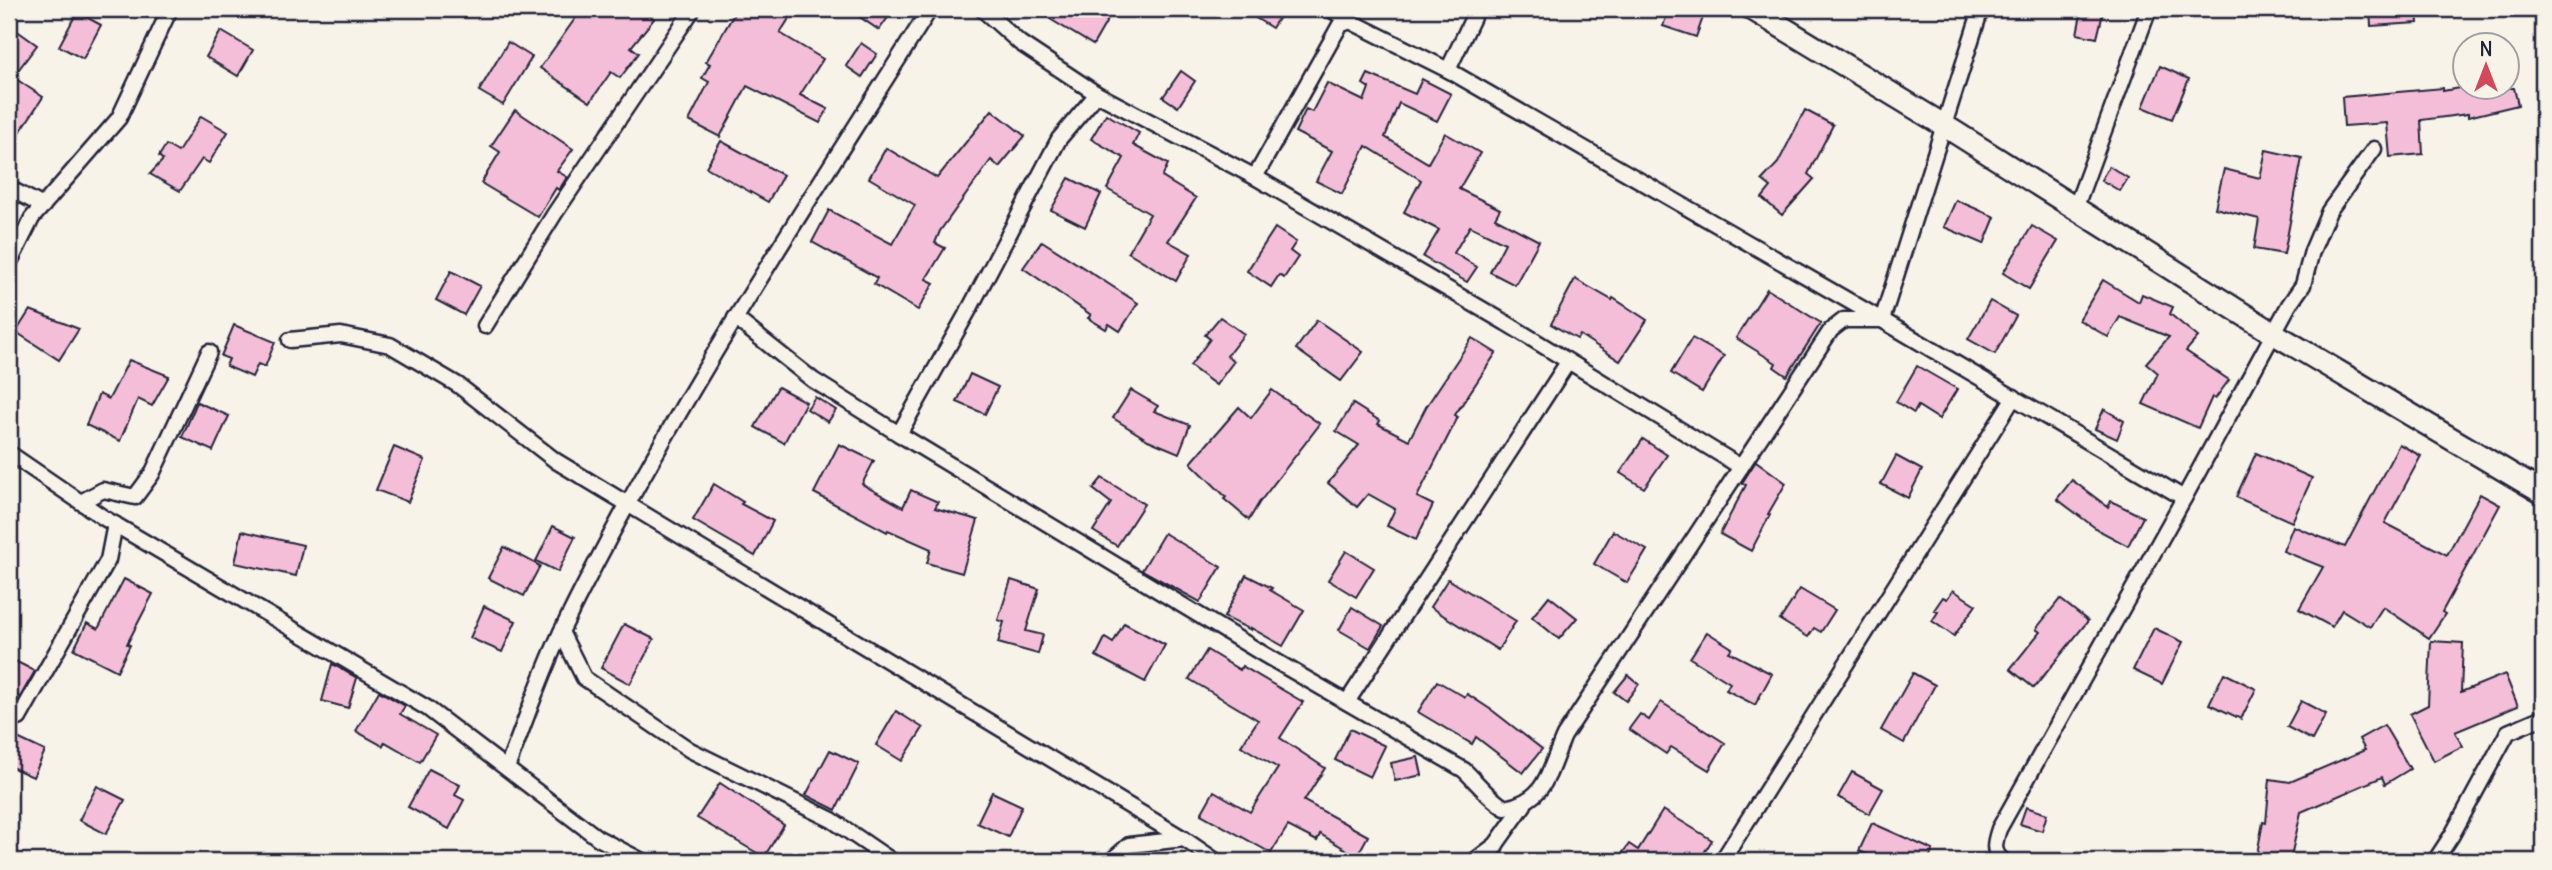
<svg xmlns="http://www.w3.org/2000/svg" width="2552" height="870" font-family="Delius,sans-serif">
<rect width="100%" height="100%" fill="#f7f3e8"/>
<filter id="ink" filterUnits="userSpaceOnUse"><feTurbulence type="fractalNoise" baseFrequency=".0143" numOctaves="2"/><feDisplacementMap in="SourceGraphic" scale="14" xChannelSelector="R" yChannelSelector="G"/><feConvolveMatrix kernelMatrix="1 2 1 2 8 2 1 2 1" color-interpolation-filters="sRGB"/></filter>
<g filter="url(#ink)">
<!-- building -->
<g fill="#f4bed8" stroke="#22223b" stroke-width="2">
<polygon points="582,9 641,9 654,19 631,47 639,53 620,78 611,72 590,102 540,68"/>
<polygon points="737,9 795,9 780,33 823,59 800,95 828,109 820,123 747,86 720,137 689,121 709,82 702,78 710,64 706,62"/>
<polygon points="848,9 894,9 879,30"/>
<polygon points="1057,9 1102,9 1111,14 1093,45 1050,19"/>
<polygon points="1241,9 1284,9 1272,28"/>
<polygon points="1669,9 1706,9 1696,37 1663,26"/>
<polygon points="2082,9 2104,9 2097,38 2077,34"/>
<polygon points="2370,9 2417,9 2418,23 2371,26"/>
<polygon points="77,12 101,25 83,59 59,46"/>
<polygon points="9,25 37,45 13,77 43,97 9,149"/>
<polygon points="221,31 253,50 238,76 206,57"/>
<polygon points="508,42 532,57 503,105 479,91"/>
<polygon points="861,43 877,54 862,77 846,66"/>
<polygon points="2160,66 2189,79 2172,119 2143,107"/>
<polygon points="1181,71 1195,81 1178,107 1163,97"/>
<polygon points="1368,74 1415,94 1422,79 1451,94 1437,121 1399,103 1385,137 1428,163 1445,133 1480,153 1459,189 1500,209 1495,218 1539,241 1515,285 1490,272 1505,243 1470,226 1454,253 1477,267 1467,282 1423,257 1439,230 1404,212 1421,180 1366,146 1342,194 1316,181 1332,151 1295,132 1306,109 1312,112 1327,83 1364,101 1369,88 1363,84"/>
<polygon points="2443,88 2443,91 2459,88 2514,88 2518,105 2468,117 2468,114 2421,120 2423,154 2390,157 2387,123 2344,126 2342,97"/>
<polygon points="515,110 573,149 557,171 567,177 559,190 556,188 538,217 481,183 500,152 491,146"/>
<polygon points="992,110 1025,136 999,167 991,160 940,231 935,243 945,248 926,279 934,283 918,310 874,284 877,278 812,242 829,210 892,244 915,205 869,178 886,148 937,178"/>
<polygon points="1805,110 1833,125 1808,174 1814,179 1782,215 1762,198 1771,187 1762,180 1778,163"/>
<polygon points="1106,114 1139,133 1133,145 1168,164 1162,177 1196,198 1168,241 1191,254 1176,281 1128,252 1150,214 1107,189 1124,158 1091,139"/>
<polygon points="201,116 228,132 209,163 202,159 180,191 150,174 163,160 159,156 166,145 178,152"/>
<polygon points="721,141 783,175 768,202 706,167"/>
<polygon points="2266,150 2302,158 2284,254 2254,249 2259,219 2215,208 2224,169 2260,178"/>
<polygon points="2109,166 2128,178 2120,191 2101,180"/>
<polygon points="1069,178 1101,194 1085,227 1051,210"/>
<polygon points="1956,200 1995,217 1984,244 1944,227"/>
<polygon points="2032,226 2058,241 2029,289 2003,273"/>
<polygon points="1275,228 1296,242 1290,251 1298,257 1284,278 1279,275 1271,287 1247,271"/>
<polygon points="1042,241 1138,303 1120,331 1109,324 1106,329 1088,318 1091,315 1023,268"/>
<polygon points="451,271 480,286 464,315 436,300"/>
<polygon points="1575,279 1612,300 1613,298 1647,320 1620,361 1580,335 1577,339 1551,324"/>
<polygon points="2103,280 2139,302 2142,294 2173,307 2170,314 2198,337 2186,351 2229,380 2215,399 2212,397 2198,428 2143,404 2158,373 2146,363 2169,337 2120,317 2108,337 2079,320"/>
<polygon points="1767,289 1821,323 1787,376 1774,367 1776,363 1736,338"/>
<polygon points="1990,301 2016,316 1995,354 1968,339"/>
<polygon points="30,310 79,329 59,360 16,332"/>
<polygon points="1220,317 1244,334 1227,356 1234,361 1216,385 1190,366 1210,339 1205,335"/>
<polygon points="1317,320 1363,352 1341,381 1296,349"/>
<polygon points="234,325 275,342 265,367 258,364 252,377 226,366 229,359 221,356"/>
<polygon points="1472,338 1496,353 1455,415 1458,417 1417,497 1433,505 1416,540 1387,526 1395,509 1368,494 1357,507 1328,483 1359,445 1336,431 1353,404 1380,421 1378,424 1409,440 1426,407"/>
<polygon points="1692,338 1724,356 1702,392 1671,373"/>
<polygon points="129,360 169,376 152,406 138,399 120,441 86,425 99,394 109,399"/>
<polygon points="1917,366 1957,389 1939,419 1918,406 1914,413 1896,402"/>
<polygon points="970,374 998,387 985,414 957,402"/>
<polygon points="778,387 806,402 784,443 755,427"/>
<polygon points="1131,390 1158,406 1154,411 1190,425 1179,453 1148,440 1113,418"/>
<polygon points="1272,390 1320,424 1259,503 1249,520 1224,499 1226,497 1191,463 1239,407 1251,418"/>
<polygon points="815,397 836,410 828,422 807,409"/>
<polygon points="197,402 229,416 213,451 182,437"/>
<polygon points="2104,409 2124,421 2117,439 2095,429"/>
<polygon points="1643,439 1667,455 1644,488 1620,473"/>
<polygon points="839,444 874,461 862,484 903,507 911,490 938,502 935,508 978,520 962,573 927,563 931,549 888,530 887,532 814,493"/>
<polygon points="2399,444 2421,456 2385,523 2447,555 2480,494 2500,505 2442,612 2445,614 2429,638 2383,607 2370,627 2342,610 2332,627 2299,609 2323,567 2283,551 2293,526 2345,547"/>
<polygon points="394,447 425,460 408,502 376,490"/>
<polygon points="2256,453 2312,478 2292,522 2236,497"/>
<polygon points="1896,456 1922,470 1908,498 1881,484"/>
<polygon points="1756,461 1786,483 1768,514 1770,515 1751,551 1720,534 1746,485 1742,483"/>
<polygon points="1102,478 1144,504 1117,546 1093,531 1111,503 1093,489"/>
<polygon points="2072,480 2108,507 2111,501 2143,517 2128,546 2098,530 2057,499"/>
<polygon points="714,484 743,502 741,504 773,521 755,556 693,520"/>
<polygon points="553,526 575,537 558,572 536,561"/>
<polygon points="242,531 303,545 296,576 235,563"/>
<polygon points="1613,531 1647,550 1627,583 1594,564"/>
<polygon points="1164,533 1221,567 1200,602 1142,570"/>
<polygon points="504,547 540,566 524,596 488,578"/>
<polygon points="1346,551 1374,568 1356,597 1328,580"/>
<polygon points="1246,575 1272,588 1270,590 1304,610 1283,646 1251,628 1251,630 1224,617"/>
<polygon points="124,579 153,594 127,644 130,645 117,671 74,649 87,623 98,629"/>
<polygon points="1448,579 1516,621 1498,650 1430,607"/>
<polygon points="1011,580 1039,589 1026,631 1043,635 1038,654 998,643 1004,622 998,620"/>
<polygon points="1800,589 1835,610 1821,632 1814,628 1808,637 1780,620"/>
<polygon points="1953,590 1976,605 1954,636 1932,621 1938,612 1934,610 1943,597 1947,599"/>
<polygon points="1549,596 1577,618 1559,639 1532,617"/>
<polygon points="2060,599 2088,621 2034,688 2010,669 2040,632 2036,629"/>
<polygon points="484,606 516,621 502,652 470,638"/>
<polygon points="1352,607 1383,626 1370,648 1339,630"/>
<polygon points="1124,623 1165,645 1145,682 1096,656 1105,638 1113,643"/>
<polygon points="624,624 654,639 630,684 601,668"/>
<polygon points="2154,628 2183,642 2162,684 2133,670"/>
<polygon points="1707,632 1732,648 1729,652 1772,674 1755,705 1726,690 1730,683 1690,658"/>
<polygon points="2431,641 2463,643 2461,692 2505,674 2518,706 2455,732 2463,746 2434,761 2410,714 2428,705"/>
<polygon points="1207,650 1240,670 1242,666 1303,702 1280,738 1325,768 1304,801 1368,836 1357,856 1320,834 1317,841 1288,826 1271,853 1201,814 1214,791 1250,812 1278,768 1241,746 1258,720 1189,679"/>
<polygon points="9,658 35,671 20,697 9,692"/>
<polygon points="332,664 357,678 348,708 322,701"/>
<polygon points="1913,673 1935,685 1904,743 1881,730"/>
<polygon points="2224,673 2256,689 2241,719 2209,704"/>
<polygon points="1628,675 1639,684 1626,701 1614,692"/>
<polygon points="1437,681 1465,697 1467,694 1493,711 1542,749 1523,773 1476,737 1472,744 1418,712"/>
<polygon points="379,691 405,706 400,714 436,735 420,762 385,742 383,746 356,731"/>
<polygon points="2301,701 2326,714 2312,740 2287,727"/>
<polygon points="1661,702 1725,743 1709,770 1671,747 1666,754 1629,729 1640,714 1649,720"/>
<polygon points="896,711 923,728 902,761 876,745"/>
<polygon points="2384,725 2410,769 2385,784 2382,777 2301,812 2290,861 2256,859 2263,822 2266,823 2270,779 2290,782 2365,750 2359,739"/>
<polygon points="1350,729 1385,746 1370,777 1335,760"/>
<polygon points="9,734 45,751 33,777 9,766"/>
<polygon points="830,750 859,764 836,810 806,795"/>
<polygon points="1418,757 1422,775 1395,781 1391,763"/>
<polygon points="429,769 460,785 455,795 464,800 449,829 408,807"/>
<polygon points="1852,772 1883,789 1869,814 1838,797"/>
<polygon points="720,783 784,825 764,857 697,818"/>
<polygon points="97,786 125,800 106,834 79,820"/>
<polygon points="992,792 1022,806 1008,837 977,823"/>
<polygon points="2026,807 2047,814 2042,831 2020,824"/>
<polygon points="1663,810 1712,840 1699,861 1617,861 1629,844 1638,850"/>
<polygon points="1872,823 1933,850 1928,861 1883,861 1859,851"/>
</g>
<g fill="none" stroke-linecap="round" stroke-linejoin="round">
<!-- street casing -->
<g stroke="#22223b" stroke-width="19">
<g id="street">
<polyline points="982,9 1020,43 1097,94"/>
<polyline points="1330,9 1350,21"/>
<polyline points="1448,70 1477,9"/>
<polyline points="1255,177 1340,25 1350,21 1448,70 1882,320 1981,9"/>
<polyline points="9,188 43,206"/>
<polyline points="2075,209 2149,9"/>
<polyline points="9,264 32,218 119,118 170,9"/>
<polyline points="735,318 813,380 899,434 971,306 1059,139 1097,94 1255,177 1506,323 1741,467"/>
<polyline points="485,326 555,213 693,9"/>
<polyline points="290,340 341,335 390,345 458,385 556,461 1184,839"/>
<path d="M899,434L1265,655L1464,770C1478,783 1488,798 1505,808C1547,800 1548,772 1564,736L1831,330L1844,320H1882L2184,498"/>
<polyline points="9,453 104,518 427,708 598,838 642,861"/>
<polyline points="81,502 103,490 135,497 152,474 209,352"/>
<polyline points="561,632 584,678 690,750 832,820 892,861"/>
<polyline points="1347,702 1568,362"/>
<polyline points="9,710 19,718 108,560 115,524"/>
<path d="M507,768C525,722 541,674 562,630C668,414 802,212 930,9"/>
<polyline points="1111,861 1129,845 1184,839 1216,861"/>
<polyline points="1474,861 1494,846"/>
<polyline points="1488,861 1497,843 1524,805"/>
<polyline points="1722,861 2014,397"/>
<path d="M2004,861C1991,853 1995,841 1999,829L2184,498L2289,305L2303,285L2312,251L2329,211L2374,149"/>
<polyline points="2435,861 2452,835 2508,732 2543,717"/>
</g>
</g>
<!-- secondary casing -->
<g stroke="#22223b" stroke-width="26">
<polyline id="secondary" points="1752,9 1945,126 2273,333 2543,493"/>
</g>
<!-- street -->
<use href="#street" stroke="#f7f3e8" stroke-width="14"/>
<!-- secondary -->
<use href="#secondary" stroke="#f7f3e8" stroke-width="21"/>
</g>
</g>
<!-- margin -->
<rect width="2552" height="870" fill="none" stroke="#f7f3e8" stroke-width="35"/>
<rect x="18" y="18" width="2517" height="835" fill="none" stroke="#22223b" stroke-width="2.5" filter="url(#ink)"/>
<!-- north arrow -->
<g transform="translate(2486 66)"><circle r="33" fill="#f7f3e8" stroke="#a29fa3" stroke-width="2"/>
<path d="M0-5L12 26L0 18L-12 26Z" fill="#d1495b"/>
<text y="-10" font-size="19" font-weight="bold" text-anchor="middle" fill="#22223b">N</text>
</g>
</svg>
